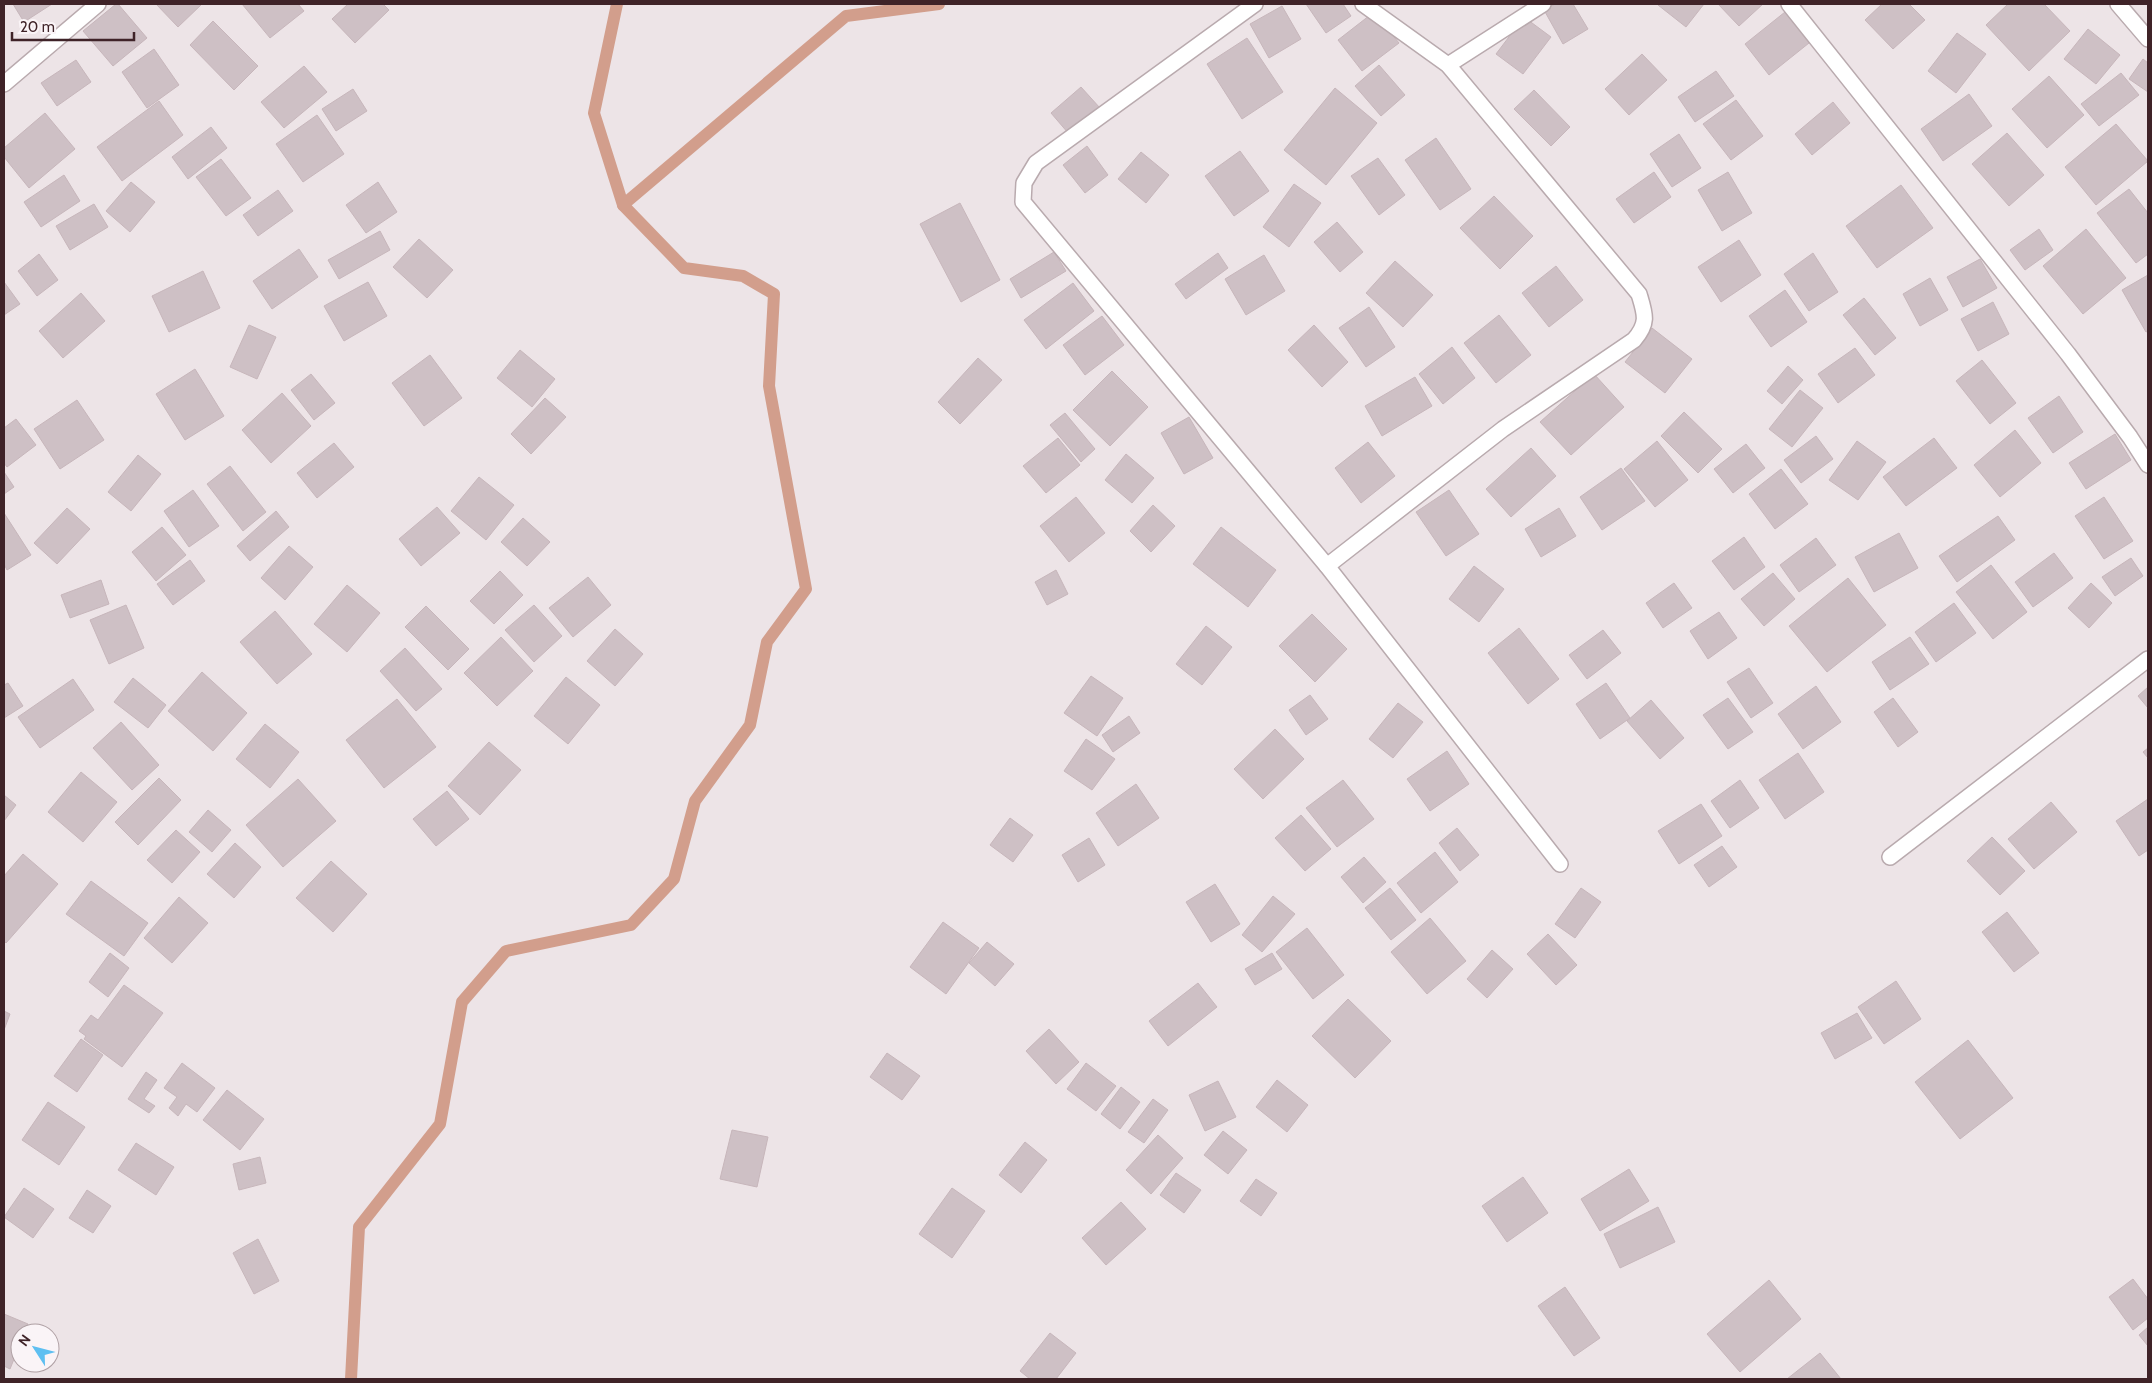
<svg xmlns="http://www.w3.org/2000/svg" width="2152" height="1383" font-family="Cabin,sans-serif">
<rect width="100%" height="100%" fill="#ede4e7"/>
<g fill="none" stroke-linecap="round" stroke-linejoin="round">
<!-- stream -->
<g stroke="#d29e8c" stroke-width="12">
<polyline points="623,205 846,16 939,4"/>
<polyline points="351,1379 359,1227 440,1124 462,1002 506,951 631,925 674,879 695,801 750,725 767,642 806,589 769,386 774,294 743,276 684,268 623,205 594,113 617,4"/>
</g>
</g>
<!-- building -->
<g fill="#cec0c5" stroke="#c7b6bb">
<polygon points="13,4 52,4 24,22"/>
<polygon points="116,4 118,4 147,38 113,66 83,31"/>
<polygon points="156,4 202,4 178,27"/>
<polygon points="242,4 298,4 304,11 270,38"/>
<polygon points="348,4 383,4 389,10 355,43 332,19"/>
<polygon points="1306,4 1343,4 1351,16 1326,33"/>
<polygon points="1555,4 1573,4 1588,29 1563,44 1544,10"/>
<polygon points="1659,4 1704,4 1686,27 1658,5"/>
<polygon points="1718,4 1763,4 1739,26"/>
<polygon points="1882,4 1909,4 1925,20 1893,49 1865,20"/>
<polygon points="2008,4 2044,4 2070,31 2029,71 1986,25"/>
<polygon points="1282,6 1301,39 1269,58 1250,24"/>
<polygon points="1374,12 1399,43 1362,71 1338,40"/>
<polygon points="1785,12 1809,43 1769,75 1745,44"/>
<polygon points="1524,17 1551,37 1523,74 1496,54"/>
<polygon points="213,21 258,66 234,90 190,45"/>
<polygon points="2088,29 2120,55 2096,84 2064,59"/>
<polygon points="1957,33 1986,54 1956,93 1928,71"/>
<polygon points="1247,38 1283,92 1242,119 1207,64"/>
<polygon points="154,49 179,85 147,108 122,72"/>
<polygon points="1642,54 1667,80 1629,115 1605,89"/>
<polygon points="2143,59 2148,63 2148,92 2129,79"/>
<polygon points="76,60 91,82 57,106 41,83"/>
<polygon points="1379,65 1405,95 1381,116 1355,86"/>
<polygon points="304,66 327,92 284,128 261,102"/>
<polygon points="1716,71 1734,96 1695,122 1678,97"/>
<polygon points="2121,73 2139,95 2099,126 2081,104"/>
<polygon points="2049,76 2084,115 2047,148 2012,109"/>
<polygon points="1081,87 1100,108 1069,134 1051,113"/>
<polygon points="1335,88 1377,123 1326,185 1284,150"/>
<polygon points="353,89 367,111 336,131 322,109"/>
<polygon points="1534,90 1570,127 1551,146 1514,109"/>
<polygon points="1969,94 1992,126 1943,161 1921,129"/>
<polygon points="1736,100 1763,136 1731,160 1703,124"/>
<polygon points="159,101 183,135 122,181 97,147"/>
<polygon points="1833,102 1850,123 1812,155 1795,134"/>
<polygon points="45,113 75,149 29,188 4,157 4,148"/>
<polygon points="317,115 344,154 303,182 276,144"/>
<polygon points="2116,124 2148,161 2096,205 2065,167"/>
<polygon points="211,127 227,148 188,179 172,157"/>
<polygon points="2007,133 2044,175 2009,206 1972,164"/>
<polygon points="1679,134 1701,168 1672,187 1650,154"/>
<polygon points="1436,138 1471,189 1440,210 1405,160"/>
<polygon points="1087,146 1108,175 1085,193 1063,165"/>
<polygon points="1240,151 1269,191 1234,216 1205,176"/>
<polygon points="1141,152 1169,175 1146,203 1118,179"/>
<polygon points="1378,158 1405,195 1379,215 1351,176"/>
<polygon points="221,159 251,198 226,216 196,177"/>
<polygon points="1654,172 1671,197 1634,223 1616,199"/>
<polygon points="1728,172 1752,213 1722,231 1698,190"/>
<polygon points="64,175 80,201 41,227 24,202"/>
<polygon points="131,182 155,202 130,232 106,211"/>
<polygon points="378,182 397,212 366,233 346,205"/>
<polygon points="1294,184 1321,203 1289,247 1263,227"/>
<polygon points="1901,185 1933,228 1877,268 1846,226"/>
<polygon points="2129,189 2148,213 2148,254 2136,263 2097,213"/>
<polygon points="278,190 293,211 258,236 243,215"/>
<polygon points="1494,196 1533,236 1500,269 1460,228"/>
<polygon points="960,203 1000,280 961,302 920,224"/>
<polygon points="94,204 108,227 70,250 56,226"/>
<polygon points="1337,222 1363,252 1340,272 1314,242"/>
<polygon points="2039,229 2053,250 2025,270 2010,250"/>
<polygon points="2086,229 2126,278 2083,314 2043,266"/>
<polygon points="380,231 390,250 339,279 328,260"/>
<polygon points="419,239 453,270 427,298 393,267"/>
<polygon points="1739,240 1761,275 1721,302 1698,267"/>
<polygon points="299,249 318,277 272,309 253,281"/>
<polygon points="1054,252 1066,271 1021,298 1010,279"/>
<polygon points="1218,253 1228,268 1186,299 1175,284"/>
<polygon points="1813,253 1838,292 1809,311 1784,274"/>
<polygon points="39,254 58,280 37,296 18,271"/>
<polygon points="1264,255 1285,291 1246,315 1225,279"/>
<polygon points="1980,259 1997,288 1963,307 1947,277"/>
<polygon points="1395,261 1433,295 1403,327 1366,293"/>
<polygon points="1556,266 1583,300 1549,327 1522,293"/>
<polygon points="203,271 220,308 169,332 152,296"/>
<polygon points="2148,275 2148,331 2146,332 2122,290"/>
<polygon points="1930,278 1948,310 1920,326 1903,294"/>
<polygon points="4,282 20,304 4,315"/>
<polygon points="368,282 387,316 344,341 324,306"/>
<polygon points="1073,283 1094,311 1046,349 1024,320"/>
<polygon points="1785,290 1807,322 1771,347 1749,316"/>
<polygon points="81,293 105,321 63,358 39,331"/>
<polygon points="1864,298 1896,338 1875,355 1843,315"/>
<polygon points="1993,302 2009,334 1978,351 1961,319"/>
<polygon points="1369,307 1395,347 1366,367 1339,328"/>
<polygon points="1499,315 1531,355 1496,383 1464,343"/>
<polygon points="1102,316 1124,345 1085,375 1063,345"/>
<polygon points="249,325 276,337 257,379 230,367"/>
<polygon points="1314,325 1348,362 1322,387 1288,350"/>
<polygon points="1652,328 1692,359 1665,393 1625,362"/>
<polygon points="1452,347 1475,378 1443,404 1419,374"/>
<polygon points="1855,348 1875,375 1838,403 1818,374"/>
<polygon points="520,350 555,379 532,407 497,378"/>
<polygon points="430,355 462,398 424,426 392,383"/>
<polygon points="978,358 1002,380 960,424 938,402"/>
<polygon points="1982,360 2016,403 1990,424 1956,381"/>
<polygon points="1788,366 1803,380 1782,404 1767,391"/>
<polygon points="195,369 224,416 185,440 156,394"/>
<polygon points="1112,371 1148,407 1110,446 1073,410"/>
<polygon points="311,374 335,403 314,420 291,390"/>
<polygon points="1594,374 1624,407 1571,455 1540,422"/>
<polygon points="1415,377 1432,406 1382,436 1365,406"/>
<polygon points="1800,390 1823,408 1792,447 1769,429"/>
<polygon points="282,393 311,426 271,463 242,430"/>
<polygon points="2059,396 2083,432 2053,453 2028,418"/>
<polygon points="545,398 566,417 531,454 511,434"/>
<polygon points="77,400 104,440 60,469 34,429"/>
<polygon points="1684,412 1722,449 1698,473 1661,436"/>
<polygon points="1065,413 1095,449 1081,462 1050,425"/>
<polygon points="1189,417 1213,458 1184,474 1161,433"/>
<polygon points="16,419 36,445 7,467 4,463 4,428"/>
<polygon points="2015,430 2041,463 2000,497 1974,465"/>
<polygon points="2115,434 2131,460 2086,489 2069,463"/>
<polygon points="1816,436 1833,459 1801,483 1784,460"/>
<polygon points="1058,438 1080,465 1046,493 1023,466"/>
<polygon points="1934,438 1957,468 1906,506 1883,477"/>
<polygon points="1657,441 1688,480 1655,507 1624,469"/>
<polygon points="1857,441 1886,462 1858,500 1829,480"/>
<polygon points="1368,442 1395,476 1361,503 1335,468"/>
<polygon points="334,443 354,467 317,498 297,473"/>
<polygon points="1746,444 1765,468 1733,493 1714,469"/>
<polygon points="1531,448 1556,476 1511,517 1486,489"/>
<polygon points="1126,454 1154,478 1132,503 1105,480"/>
<polygon points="138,455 161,474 131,511 108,492"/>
<polygon points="230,466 266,512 243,531 207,484"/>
<polygon points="1621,468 1645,501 1602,530 1580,497"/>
<polygon points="1781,469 1808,504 1775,529 1749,494"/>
<polygon points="4,472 14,487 4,494"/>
<polygon points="479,477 514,505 486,540 451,511"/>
<polygon points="193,490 219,526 189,547 164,511"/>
<polygon points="1449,490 1479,534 1446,556 1416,512"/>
<polygon points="1076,497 1105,533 1069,562 1040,526"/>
<polygon points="2104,497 2133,541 2104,559 2075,516"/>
<polygon points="1153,505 1175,526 1151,552 1130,531"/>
<polygon points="437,507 460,533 421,566 399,539"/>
<polygon points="67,508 90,529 57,564 34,543"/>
<polygon points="1559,508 1576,536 1541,557 1525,529"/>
<polygon points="276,511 289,527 250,561 237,546"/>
<polygon points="4,513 31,555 7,570 4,564"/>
<polygon points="1998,516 2015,540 1957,582 1939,556"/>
<polygon points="523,518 550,542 527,566 501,542"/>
<polygon points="162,527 186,555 156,581 132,552"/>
<polygon points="1221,527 1276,570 1248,607 1193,564"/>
<polygon points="1899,533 1918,568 1874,592 1855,557"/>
<polygon points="1744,537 1765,567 1734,590 1712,561"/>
<polygon points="1816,538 1836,565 1799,592 1780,565"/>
<polygon points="289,546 313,567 285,600 261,578"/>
<polygon points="2054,553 2073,578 2033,607 2015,582"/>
<polygon points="2131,558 2143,576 2115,596 2102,577"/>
<polygon points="190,560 205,581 173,605 157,584"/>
<polygon points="1991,565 2027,612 1993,639 1956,592"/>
<polygon points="1474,566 1504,589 1479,622 1449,599"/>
<polygon points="1056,570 1068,594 1047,605 1035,582"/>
<polygon points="500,571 523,595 494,624 470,601"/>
<polygon points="1773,573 1795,599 1764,626 1741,599"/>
<polygon points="588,577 611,605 573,637 549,608"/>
<polygon points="1848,578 1886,625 1827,672 1789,626"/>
<polygon points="101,580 109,604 70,618 61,595"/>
<polygon points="1674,583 1692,608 1663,628 1646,603"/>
<polygon points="2091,583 2112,603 2089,628 2068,608"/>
<polygon points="347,585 380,613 347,652 314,624"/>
<polygon points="1954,603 1976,633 1936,662 1915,632"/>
<polygon points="126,605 144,648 109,664 90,620"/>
<polygon points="534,605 562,636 534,662 505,630"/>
<polygon points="426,606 469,649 448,670 405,627"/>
<polygon points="275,611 312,654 277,684 240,642"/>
<polygon points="1719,612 1737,638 1708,659 1690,631"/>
<polygon points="1312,614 1347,649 1315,682 1279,646"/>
<polygon points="1206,626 1232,647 1202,685 1176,664"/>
<polygon points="1519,628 1559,679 1528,704 1488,653"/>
<polygon points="615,629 643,654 615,686 587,661"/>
<polygon points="1603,630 1621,653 1587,679 1569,655"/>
<polygon points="501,637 533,671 497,706 464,673"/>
<polygon points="1910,637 1929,664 1890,690 1872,662"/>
<polygon points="405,648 442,689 416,711 380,671"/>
<polygon points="1749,668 1773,703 1751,718 1727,682"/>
<polygon points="202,672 247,713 213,751 168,711"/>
<polygon points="1091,676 1123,698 1097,736 1064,713"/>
<polygon points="566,677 600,705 568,744 534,716"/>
<polygon points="133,678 166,705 148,728 114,702"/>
<polygon points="73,679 94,710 40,748 18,717"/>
<polygon points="8,683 23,706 4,718 4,685"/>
<polygon points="1606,683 1630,718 1600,739 1576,704"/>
<polygon points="1816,686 1841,722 1803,749 1778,714"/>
<polygon points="2148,687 2148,708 2138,696"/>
<polygon points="1310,695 1328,719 1306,735 1289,710"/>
<polygon points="1728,698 1753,732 1728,749 1703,715"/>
<polygon points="1893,698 1918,732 1898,747 1874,712"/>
<polygon points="397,699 436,747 384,788 346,740"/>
<polygon points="1651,700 1684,738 1660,759 1627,721"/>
<polygon points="1398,703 1423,722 1393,758 1369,739"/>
<polygon points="1129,716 1140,733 1113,752 1102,735"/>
<polygon points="121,722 159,765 132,790 93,748"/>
<polygon points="265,724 299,752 270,788 236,759"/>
<polygon points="1275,729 1304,759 1263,799 1234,769"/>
<polygon points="1086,739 1115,759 1092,790 1064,771"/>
<polygon points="489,742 521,770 480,815 448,786"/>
<polygon points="2148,748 2148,758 2143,752"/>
<polygon points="1447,751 1469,784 1430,811 1407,779"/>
<polygon points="1798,753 1824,792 1785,819 1759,780"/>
<polygon points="81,772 117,802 83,842 48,812"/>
<polygon points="159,778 181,800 138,845 115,822"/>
<polygon points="298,779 336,821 283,867 246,825"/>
<polygon points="1343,780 1374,819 1337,847 1306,808"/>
<polygon points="1740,780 1759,808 1730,828 1711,801"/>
<polygon points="1136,784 1159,818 1118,846 1096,813"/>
<polygon points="447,791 469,819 436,846 413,819"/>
<polygon points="4,795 16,805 4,821"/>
<polygon points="2148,799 2148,850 2139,856 2116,821"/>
<polygon points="2051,802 2077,832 2034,869 2008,839"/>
<polygon points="1701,804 1722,836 1679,864 1658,831"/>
<polygon points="208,810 231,830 212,852 189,832"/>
<polygon points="1301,815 1331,849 1305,871 1275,838"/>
<polygon points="1010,818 1033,835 1013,862 990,845"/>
<polygon points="1457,828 1479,855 1460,871 1439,843"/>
<polygon points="176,830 200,852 172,883 147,860"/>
<polygon points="1992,837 2025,871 2000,895 1967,861"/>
<polygon points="1089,838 1105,865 1078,882 1062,855"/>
<polygon points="235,843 261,867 234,898 207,874"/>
<polygon points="1722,846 1737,867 1709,887 1694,865"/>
<polygon points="1435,852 1458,882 1421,913 1397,883"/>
<polygon points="23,854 58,884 6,943 4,941 4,876"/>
<polygon points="1364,857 1386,882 1363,903 1341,877"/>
<polygon points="331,861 367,894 333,932 296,898"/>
<polygon points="91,881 148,923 124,956 66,914"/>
<polygon points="1215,884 1240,924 1211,942 1186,902"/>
<polygon points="1390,888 1416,920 1391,940 1365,908"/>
<polygon points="1581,888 1601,902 1575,938 1555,924"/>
<polygon points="1273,896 1295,914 1262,952 1242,935"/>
<polygon points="179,897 208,923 172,963 144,938"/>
<polygon points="2007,912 2039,953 2014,972 1982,932"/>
<polygon points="1430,918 1466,961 1427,994 1391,952"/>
<polygon points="943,922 979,948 946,994 910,967"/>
<polygon points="1307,928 1344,975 1313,999 1276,952"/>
<polygon points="1548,934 1577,965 1556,985 1527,954"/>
<polygon points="987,942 1014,964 995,986 969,963"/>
<polygon points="1492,950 1513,969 1487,998 1467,979"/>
<polygon points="110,953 129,968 108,997 89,982"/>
<polygon points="1272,953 1282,969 1255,985 1245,969"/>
<polygon points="1896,981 1921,1019 1884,1044 1858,1007"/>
<polygon points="1198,983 1217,1007 1168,1046 1149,1021"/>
<polygon points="124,985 163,1013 122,1067 84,1039 86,1036 79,1031 91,1015 98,1020"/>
<polygon points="1348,999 1391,1041 1355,1078 1312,1036"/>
<polygon points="4,1011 10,1014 4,1030"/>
<polygon points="1857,1013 1872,1038 1835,1059 1821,1033"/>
<polygon points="1049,1029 1079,1062 1056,1084 1026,1051"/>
<polygon points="81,1039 103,1055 77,1092 54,1076"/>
<polygon points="1968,1040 2013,1098 1960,1139 1915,1082"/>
<polygon points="887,1053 920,1076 902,1100 870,1077"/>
<polygon points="182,1063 215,1088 197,1112 186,1104 178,1116 169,1108 177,1097 164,1088"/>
<polygon points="1086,1063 1116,1086 1096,1111 1067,1089"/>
<polygon points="146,1072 157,1080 144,1099 155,1106 149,1113 128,1099"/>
<polygon points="1277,1080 1308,1105 1287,1132 1256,1107"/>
<polygon points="1218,1081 1236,1117 1205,1131 1189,1095"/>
<polygon points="1121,1087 1140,1102 1120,1129 1101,1114"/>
<polygon points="227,1090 264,1119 240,1150 203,1120"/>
<polygon points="1153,1099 1168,1110 1144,1143 1128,1132"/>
<polygon points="48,1102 85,1127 59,1165 22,1140"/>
<polygon points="732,1130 768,1137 757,1187 720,1179"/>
<polygon points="1223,1131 1247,1150 1228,1174 1204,1155"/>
<polygon points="1158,1135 1183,1158 1151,1194 1126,1170"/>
<polygon points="1025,1142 1047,1160 1021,1193 999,1175"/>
<polygon points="136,1143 174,1167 156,1195 118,1170"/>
<polygon points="260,1157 266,1183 239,1190 233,1164"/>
<polygon points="1629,1169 1649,1201 1600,1231 1581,1199"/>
<polygon points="1176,1173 1201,1190 1184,1213 1160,1195"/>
<polygon points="1523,1177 1548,1213 1507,1242 1482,1206"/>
<polygon points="1256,1179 1277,1193 1261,1216 1240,1201"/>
<polygon points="24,1188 54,1209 33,1238 4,1217"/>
<polygon points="952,1188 985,1211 952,1258 919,1234"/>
<polygon points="87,1190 111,1206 93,1233 69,1218"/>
<polygon points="1121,1202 1146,1229 1106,1265 1082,1238"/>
<polygon points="1658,1207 1675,1242 1620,1268 1604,1234"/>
<polygon points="258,1239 279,1281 254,1294 233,1253"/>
<polygon points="2133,1279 2148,1299 2148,1318 2133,1330 2109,1297"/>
<polygon points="1769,1280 1801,1319 1740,1372 1707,1334"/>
<polygon points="1565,1287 1600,1338 1574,1356 1538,1306"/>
<polygon points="4,1314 28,1324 25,1333 20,1333 20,1344 10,1369 4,1366"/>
<polygon points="2148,1327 2148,1346 2139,1335"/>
<polygon points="1050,1333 1076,1353 1056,1379 1030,1379 1020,1371"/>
<polygon points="1820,1353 1841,1379 1787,1379"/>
</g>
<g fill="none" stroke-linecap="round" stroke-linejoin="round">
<!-- minor casing -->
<g stroke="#b9aaae" stroke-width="18">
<g id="minor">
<polyline points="1255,4 1036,163 1024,183 1023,202 1327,566 1560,864"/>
<polyline points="1789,4 2068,354 2130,437 2148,465"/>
<polyline points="2118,4 2148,39"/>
<polyline points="1448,65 1543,4"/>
<polyline points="4,84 98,4"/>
<path d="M1327,566L1503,429L1634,340C1649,323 1645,314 1639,294L1448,65L1363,4"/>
<polyline points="1890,857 2148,659"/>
</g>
</g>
<!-- minor -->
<use href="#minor" stroke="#fff" stroke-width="15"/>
</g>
<!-- border -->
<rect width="2152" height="1383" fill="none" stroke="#3f2328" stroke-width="10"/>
<!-- north arrow -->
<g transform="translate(35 1348) rotate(306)"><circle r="24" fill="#faf4f7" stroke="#afa0a4"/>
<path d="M0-4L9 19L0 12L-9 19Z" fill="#5ebff1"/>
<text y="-8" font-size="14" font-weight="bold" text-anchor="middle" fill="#3f2328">N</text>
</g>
<!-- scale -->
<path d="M12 32v8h122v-8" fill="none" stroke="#3f2328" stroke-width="2.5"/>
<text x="20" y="32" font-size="15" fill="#3f2328" stroke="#faf4f7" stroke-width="4" paint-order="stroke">20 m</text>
</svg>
